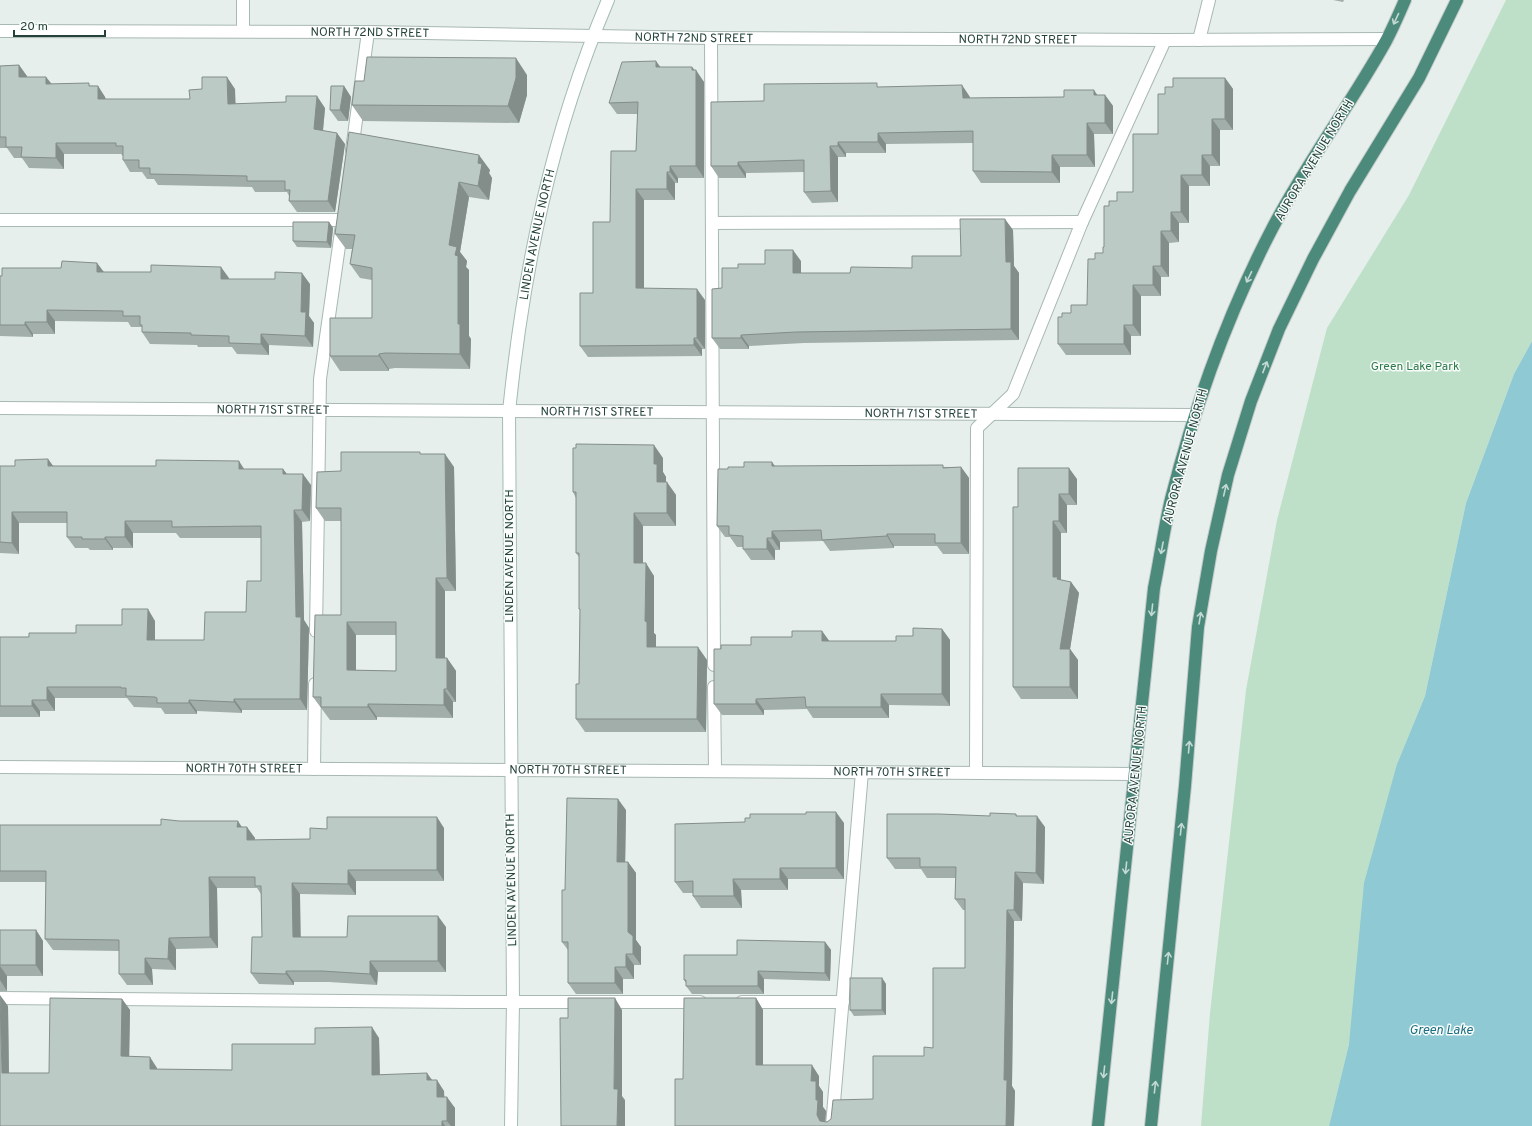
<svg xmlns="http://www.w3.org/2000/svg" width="1532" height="1126" font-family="Overpass,sans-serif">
<rect width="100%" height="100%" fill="#e6efeb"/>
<!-- green -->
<polygon fill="#bfe0c8" points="1506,0 1532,0 1532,341 1514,374 1466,503 1425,696 1397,764 1349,1044 1329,1126 1201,1126 1210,1013 1246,690 1277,520 1327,328 1409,195"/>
<!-- water -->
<polygon fill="#8ec9d4" points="1532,341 1532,1126 1329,1126 1349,1044 1364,883 1397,764 1425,696 1466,503 1514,374"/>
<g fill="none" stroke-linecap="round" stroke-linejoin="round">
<!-- service casing -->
<g stroke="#a8b8b2" stroke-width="14">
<g id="service">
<polyline points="243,0 243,31"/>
<polyline points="711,38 714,665"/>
<polyline points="1199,40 1209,0"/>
<polyline points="352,150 368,32"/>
<polyline points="0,220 342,220"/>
<polyline points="712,223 1082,222"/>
<polyline points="316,631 320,379 342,225"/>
<polyline points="714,687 715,769"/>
<polyline points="314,769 315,684"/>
<polyline points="976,773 977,428 1013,394 1082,222 1165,40"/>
<polyline points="0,998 469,1002 700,1002"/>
<polyline points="742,1002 843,1002"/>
<polyline points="832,1126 862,772"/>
</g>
</g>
<!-- minor casing -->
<g stroke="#a8b8b2" stroke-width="14">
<g id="minor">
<path id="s1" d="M0,31L368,32L711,38L1165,40L1387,39"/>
<path id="s2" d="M0,408L1194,415"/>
<path id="s3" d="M0,767C379,769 757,770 1135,774"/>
</g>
</g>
<!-- secondary casing -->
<g stroke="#a4bbb3" stroke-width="14">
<g id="secondary">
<path id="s4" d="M511,1126L513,1002L509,411C524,267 551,134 608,0"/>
</g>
</g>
<!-- trunk casing -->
<g stroke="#c2cac8" stroke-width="14">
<g id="trunk">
<path d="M1098,1126L1154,588C1160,559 1164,528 1171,499C1195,405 1228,313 1273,227C1307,162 1351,104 1386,41C1393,28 1399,14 1405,0"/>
<polyline points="1151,1126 1185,786 1198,627 1211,551 1228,475 1251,401 1279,329 1313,259 1350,191 1419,78 1457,0"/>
</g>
</g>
<!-- service -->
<use href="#service" stroke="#fff" stroke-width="12"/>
<!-- minor -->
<use href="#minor" stroke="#fff" stroke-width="12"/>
<!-- secondary -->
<use href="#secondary" stroke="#fff" stroke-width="12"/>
<!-- trunk -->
<use href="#trunk" stroke="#4c8a7c" stroke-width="12"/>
</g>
<!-- wall -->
<g fill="#a1aea9" fill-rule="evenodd">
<polygon points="1333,0 1344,0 1343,2"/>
<polygon points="19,65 27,77 46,77 52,84 98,86 105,97 106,99 190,99 235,89 235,104 325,108 323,131 345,144 335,212 297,212 289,201 289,196 287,192 255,192 252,187 158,185 154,179 147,179 142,172 130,172 123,160 123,156 121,154 64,154 64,169 29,168 22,158 14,158 7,148 0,148 0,66"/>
<polygon points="660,67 692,67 704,82 704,178 678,178 678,183 675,183 675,200 644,200 644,288 705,300 705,349 702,349 702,356 588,357 580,346 610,222 636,151 638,114 617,114 609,103"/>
<polygon points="527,75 527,95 519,123 363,121 352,105 364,81"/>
<polygon points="1225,78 1233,89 1233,130 1220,130 1220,166 1210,166 1210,186 1189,186 1189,223 1179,223 1179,242 1169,243 1169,277 1161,277 1161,296 1141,296 1141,336 1131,336 1131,355 1066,355 1058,344 1062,317 1087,305 1095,259 1103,253 1109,206 1133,192 1158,134 1165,94 1173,87"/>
<polygon points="344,86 351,97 348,121 338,121 330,110"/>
<polygon points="880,87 970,97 970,98 1064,97 1105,95 1113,106 1113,134 1094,134 1095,167 1060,167 1060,183 981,183 973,171 973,143 886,144 886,153 846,153 846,157 838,157 838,202 812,203 804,192 804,172 746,173 746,178 719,178 711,166 764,101"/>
<polygon points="490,170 489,173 492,178 489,200 469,197 460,252 467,261 466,267 469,270 469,336 471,339 470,369 395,368 389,369 389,371 340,371 330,356 372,318 372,280 360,278 350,264 352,249 346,249 335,234"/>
<polygon points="329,222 333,228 331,248 297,247 293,241"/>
<polygon points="1013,230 1014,266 1019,273 1019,340 804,343 749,346 749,349 720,349 712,338 722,288 738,268 765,264 801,261 801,273 850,273 912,268 961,256"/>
<polygon points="97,263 104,272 229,278 229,279 310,284 309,316 314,323 313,347 269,345 269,355 237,354 232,347 198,347 197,345 150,344 142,332 142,327 131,327 128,322 55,321 55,334 33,334 33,337 0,336 0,276"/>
<path d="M421,454L454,467L456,591H445V658H447L456,671V702H453V718L377,717V720H330L313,697L341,615V521H325L316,508L341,471ZM356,635H396V671L356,670Z"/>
<polygon points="663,458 663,472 666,477 666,482 676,495 676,526 643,526 643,563 654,576 654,633 656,635 656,647 707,660 706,732 585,732 576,719 579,684 580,610 579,609 579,557 576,553 576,498 573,492"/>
<polygon points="48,459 53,466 244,469 283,469 287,474 311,485 310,521 302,522 304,620 309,628 307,710 242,710 242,713 197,711 197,714 165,714 161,708 134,707 127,698 55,698 55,711 40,711 40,717 0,717 0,637 29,637 76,633 122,625 155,621 155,640 204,640 246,612 261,581 261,538 180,538 176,533 133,533 133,548 113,548 113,550 90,550 88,548 75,548 67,537 67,523 19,523 19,554 0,553 0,466 15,466"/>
<polygon points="776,466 961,467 969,478 969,554 943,554 937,546 894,546 894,548 830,551 823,541 780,542 780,550 775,550 775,560 751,560 743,549 743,547 737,547 730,537 725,537 717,526 728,469 744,467"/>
<polygon points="1077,479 1077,505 1067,505 1067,533 1061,533 1061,580 1071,582 1079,593 1070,649 1078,660 1078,699 1021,699 1013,687 1018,507"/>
<polygon points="942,629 950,640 950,706 889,705 889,718 813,718 807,709 764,710 764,715 722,715 714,704 721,649 751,645 792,637 822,631 829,641 896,641"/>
<polygon points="626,810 625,862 628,862 636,873 636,940 641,947 641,965 634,965 634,979 623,979 623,994 576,994 568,983 568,950 562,942 565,890"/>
<polygon points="1016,814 1017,816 1045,827 1044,884 1023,883 1022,921 1014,921 1012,1086 1015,1091 1014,1126 675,1126 683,1079 756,998 763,1010 763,1065 819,1076 819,1086 823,1092 823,1107 826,1111 825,1122 827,1122 873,1099 933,1048 965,968 965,910 963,910 955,899 956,878 927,878 921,869 895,869 887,858 990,816"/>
<polygon points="844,823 844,879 788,879 788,890 741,890 742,908 701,908 693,896 693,893 683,893 675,882"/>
<polygon points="0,825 242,827 255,838 255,840 310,839 327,829 444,828 444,881 356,881 356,895 300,894 300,937 347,937 446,927 446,972 378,972 377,985 329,982 294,982 294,985 259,984 251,973 262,937 261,894 257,888 217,888 218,948 176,949 176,970 152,969 153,985 127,985 119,974 119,951 53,950 45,939 46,882 0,882"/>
<polygon points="0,930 36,930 43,941 43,976 7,976 7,991 0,991"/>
<polygon points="825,942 831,950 830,981 764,979 764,994 692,994 686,986 686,983 684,980 737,955"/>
<polygon points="882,978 886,984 886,1015 854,1016 850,1010"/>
<polygon points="122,999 130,1010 129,1057 157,1068 157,1069 232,1070 315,1044 379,1038 380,1075 432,1080 444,1091 444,1097 455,1108 455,1126 0,1126 8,1006 9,1073 49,1073"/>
</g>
<!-- shaded-wall -->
<g fill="#838d89">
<polygon points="516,58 527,75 527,95 519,123 508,106"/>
<polygon points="656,61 664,72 656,67"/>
<polygon points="19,65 27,76 27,88 19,77"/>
<polygon points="692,67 696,72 696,70 704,82 704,178 696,166"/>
<polygon points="46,77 54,88 46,84"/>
<polygon points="227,77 235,89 236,115 228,104"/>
<polygon points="1225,78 1233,89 1233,130 1225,119"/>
<polygon points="962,85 970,97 970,109 963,98"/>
<polygon points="98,86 105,97 106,110 98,99"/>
<polygon points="344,86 351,97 348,121 340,110"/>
<polygon points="1094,90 1102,102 1094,95"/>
<polygon points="1105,95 1113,106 1113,134 1105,123"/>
<polygon points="317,96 325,108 322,140 314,129"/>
<polygon points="1212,119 1220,130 1220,166 1212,155"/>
<polygon points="1087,123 1094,134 1095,167 1087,155"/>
<polygon points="337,133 345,144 335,212 328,201"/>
<polygon points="878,133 886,144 886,153 878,142"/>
<polygon points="838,142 846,153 846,157 838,146"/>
<polygon points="56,143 64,154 64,169 56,158"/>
<polygon points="830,146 838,157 838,202 831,191"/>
<polygon points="479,155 490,170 489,173 492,178 489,200 478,186 478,163"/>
<polygon points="1052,155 1060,167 1060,183 1052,172"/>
<polygon points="1202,155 1210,166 1210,186 1202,175"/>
<polygon points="738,162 746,173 746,178 738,166"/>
<polygon points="670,166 678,178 678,183 670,172"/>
<polygon points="667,172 675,183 675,200 667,189"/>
<polygon points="1181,175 1189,186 1189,223 1181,212"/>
<polygon points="459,182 469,197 460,252 467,261 466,267 469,270 469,336 471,339 470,369 460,354 458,324 449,245"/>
<polygon points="636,189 644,200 644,299 636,288"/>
<polygon points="1171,212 1179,223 1179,242 1171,231"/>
<polygon points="1005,219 1013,230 1014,266 1019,273 1019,340 1011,329 1006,262"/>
<polygon points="329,222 333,228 331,248 327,242"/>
<polygon points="1161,231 1169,243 1169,277 1161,266"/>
<polygon points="793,250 801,261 801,284 793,273"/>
<polygon points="97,263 105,274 97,272"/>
<polygon points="1153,266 1161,277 1161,296 1153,285"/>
<polygon points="221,267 229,278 229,291 221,279"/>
<polygon points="302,273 310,284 309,316 314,323 313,347 305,336 301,312"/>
<polygon points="1133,285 1141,296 1141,336 1133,325"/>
<polygon points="697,289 705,300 705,349 697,338"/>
<polygon points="47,310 55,321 55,334 47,322"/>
<polygon points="25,322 33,334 33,337 25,325"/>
<polygon points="1124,325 1131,336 1131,355 1124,344"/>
<polygon points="261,334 269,345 269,355 261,344"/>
<polygon points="741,335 749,346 749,349 741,338"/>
<polygon points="694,338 702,349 702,356 694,345"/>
<polygon points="379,354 389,369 389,371 379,356"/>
<polygon points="654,445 663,458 663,472 666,477 666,495 657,482 654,464"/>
<polygon points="445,454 454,467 456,591 447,578"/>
<polygon points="48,459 56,470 48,466"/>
<polygon points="239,461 246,472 239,469"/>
<polygon points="772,462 780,473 772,466"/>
<polygon points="961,467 969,478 969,554 961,543"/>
<polygon points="1069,468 1077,479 1077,505 1069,494"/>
<polygon points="283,469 291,480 283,474"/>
<polygon points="303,474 311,485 310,521 302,510"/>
<polygon points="667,482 676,495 676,526 667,513"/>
<polygon points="1059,494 1067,505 1067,533 1059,521"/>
<polygon points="294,510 302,522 304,620 309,628 307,710 300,699 296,617"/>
<polygon points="12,512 19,523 19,554 12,543"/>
<polygon points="634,513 643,526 643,576 634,563"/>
<polygon points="125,521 133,533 133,548 125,537"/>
<polygon points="1053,521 1061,533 1061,582 1053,577"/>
<polygon points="772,531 780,542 780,550 772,538"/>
<polygon points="887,534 894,546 894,548 887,536"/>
<polygon points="105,537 113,548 113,550 105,539"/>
<polygon points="767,538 775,550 775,560 767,549"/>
<polygon points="646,563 654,576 654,633 656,635 656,659 647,647 645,621"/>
<polygon points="436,578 445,591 445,671 436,658"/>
<polygon points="1071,582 1079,593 1070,649 1078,660 1078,699 1070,687 1060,649"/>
<polygon points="148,609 155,621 155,651 147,640"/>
<polygon points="347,622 356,635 356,683 347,670"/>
<polygon points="942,629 950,640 950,706 942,694"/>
<polygon points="822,631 830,642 822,641"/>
<polygon points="698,647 707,660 706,732 697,719"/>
<polygon points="447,658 456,671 456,702 447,689"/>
<polygon points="47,687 55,698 55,711 47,700"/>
<polygon points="444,689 453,702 453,718 444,705"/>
<polygon points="881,694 889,705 889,718 881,707"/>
<polygon points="234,699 242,710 242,713 234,702"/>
<polygon points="756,699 764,710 764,715 756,704"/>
<polygon points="32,700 40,711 40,717 32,706"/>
<polygon points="189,700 197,711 197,714 189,703"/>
<polygon points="368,704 377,717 377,720 368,707"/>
<polygon points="618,799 626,810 625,873 617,862"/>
<polygon points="836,812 844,823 844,879 836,868"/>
<polygon points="1037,816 1045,827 1044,884 1036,873"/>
<polygon points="437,817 444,828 444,881 437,870"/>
<polygon points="238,821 245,832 237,827"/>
<polygon points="247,827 255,838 254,851 247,840"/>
<polygon points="628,862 636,873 636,940 641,947 641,965 633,954 628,932"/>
<polygon points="780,868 788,879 788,890 780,879"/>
<polygon points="348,870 356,881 356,895 348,884"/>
<polygon points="1015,872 1023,883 1022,921 1014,910"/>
<polygon points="209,877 217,888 218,948 210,937"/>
<polygon points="733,879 741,890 742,908 734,896"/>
<polygon points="292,883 300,894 301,948 293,937"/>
<polygon points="1007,910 1014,921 1012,1086 1015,1091 1014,1126 1006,1126 1004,1080"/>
<polygon points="438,916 446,927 446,972 438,961"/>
<polygon points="36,930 43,941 43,976 36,965"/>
<polygon points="169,938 176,949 176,970 168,959"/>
<polygon points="825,942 831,950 830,981 825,973"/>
<polygon points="626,954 634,965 634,979 626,967"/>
<polygon points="145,958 152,969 153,985 145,974"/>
<polygon points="370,961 378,972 377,985 370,974"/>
<polygon points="0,966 7,976 7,991 0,980"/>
<polygon points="615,967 623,979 623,994 615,983"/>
<polygon points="286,971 294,982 294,985 286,974"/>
<polygon points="758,971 764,979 764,994 758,986"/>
<polygon points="882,978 886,984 886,1015 882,1010"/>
<polygon points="0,995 8,1006 9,1084 2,1073"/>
<polygon points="615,998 622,1010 622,1096 625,1100 625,1126 617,1126 614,1089"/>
<polygon points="756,998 763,1010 763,1076 756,1065"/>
<polygon points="122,999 130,1010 129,1067 121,1056"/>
<polygon points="372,1027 379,1038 380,1086 372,1075"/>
<polygon points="150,1057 157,1068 157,1080 150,1069"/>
<polygon points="812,1065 819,1076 819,1086 823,1092 823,1107 826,1111 825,1126 820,1121 817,1115 816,1100 811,1081"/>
<polygon points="427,1073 435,1084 427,1080"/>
<polygon points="437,1080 444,1091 445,1108 437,1097"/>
<polygon points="447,1097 455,1108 455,1126 451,1126 447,1121"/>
<polygon points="442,1121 445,1126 442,1126"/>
</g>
<!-- building -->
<g fill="#bbcac4" stroke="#838d89" fill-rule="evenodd">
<polygon points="367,57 516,58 516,78 508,106 352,105 355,81 364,81"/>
<polygon points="656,61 656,67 692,67 692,70 696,70 696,166 670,166 670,172 667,172 667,189 636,189 636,288 697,289 697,338 694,338 694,345 580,346 580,293 593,293 593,222 610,222 611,151 636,151 638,102 609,103 622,62"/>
<polygon points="19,65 19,77 46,77 46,84 89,83 89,86 98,86 98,99 190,99 189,90 202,89 202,77 227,77 228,104 286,102 286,96 317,96 314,129 337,133 328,201 289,201 290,190 285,190 285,181 247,181 247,176 150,174 150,168 139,168 139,160 123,160 123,146 116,146 116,143 56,143 56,158 21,157 22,147 6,147 6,137 0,137 0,66"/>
<polygon points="1173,78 1225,78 1225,119 1212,119 1212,155 1202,155 1202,175 1181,175 1181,212 1171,212 1171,231 1161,231 1161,266 1153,266 1153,285 1133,285 1133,325 1124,325 1124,344 1058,344 1058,317 1062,317 1062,313 1071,313 1071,305 1087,305 1088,259 1095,259 1095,253 1103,253 1103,247 1104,247 1104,206 1109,206 1109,201 1117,201 1117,192 1133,192 1133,134 1158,134 1158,94 1165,94 1165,87 1173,87"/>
<polygon points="877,83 877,87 962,85 963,98 1064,97 1064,90 1094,90 1094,95 1105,95 1105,123 1087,123 1087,155 1052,155 1052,172 973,171 973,131 878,133 878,142 838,142 838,146 830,146 831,191 804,192 804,160 738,162 738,166 711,166 711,102 764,101 764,84"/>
<polygon points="331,86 344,86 340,110 330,110"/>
<polygon points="349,132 479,155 478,163 482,164 478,186 459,182 449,245 457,247 455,255 458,256 458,324 460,324 460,354 385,353 379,354 379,356 330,356 330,318 372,318 372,268 350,264 355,235 335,234"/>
<polygon points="960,219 1005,219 1006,262 1011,262 1011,329 796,332 741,335 741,338 712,338 712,289 722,288 722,268 738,268 738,264 765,264 765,250 793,250 793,273 850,273 851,267 912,268 912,256 961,256"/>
<polygon points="293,222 329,222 327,242 293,241"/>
<polygon points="62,261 97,263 97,272 151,272 151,265 221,267 221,279 275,279 275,272 302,273 301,312 306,312 305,336 261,334 261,344 229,343 229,336 191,335 191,333 142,332 142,325 140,325 140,316 123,316 123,311 47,310 47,322 25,322 25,325 0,325 0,276 2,276 2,268 61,268"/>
<polygon points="576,444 654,445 654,464 657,464 657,482 667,482 667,513 634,513 634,563 646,563 645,621 647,622 647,647 698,647 697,719 576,719 576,684 579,684 580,609 579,609 579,553 576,553 576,492 573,492 573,448 576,448"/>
<path d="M341,452H420V454H445L447,578H436V658H447V689H444V705L368,704V707H321V697H313L315,615H341V508H316L317,472L341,471ZM347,622H396V671L347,670Z"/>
<polygon points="48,459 48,466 156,466 156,460 239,461 239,469 283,469 283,474 303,474 302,510 294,510 296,617 301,617 300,699 234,699 234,702 189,700 189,703 157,703 157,698 155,697 126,696 126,688 121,688 121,687 47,687 47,700 32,700 32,706 0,706 0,637 29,637 29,633 76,633 76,625 122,625 122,609 148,609 147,640 204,640 205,612 246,612 247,581 261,581 261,526 172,527 172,521 125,521 125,537 105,537 105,539 82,539 82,537 67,537 67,512 12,512 12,543 0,542 0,466 15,466 15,460"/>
<polygon points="744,462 772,462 772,466 943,465 943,468 961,467 961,543 935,543 935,534 887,534 887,536 822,540 821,530 772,531 772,538 767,538 767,549 743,549 743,536 729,535 729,526 717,526 718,469 728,469 728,467 744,467"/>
<polygon points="1018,468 1069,468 1069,494 1059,494 1059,521 1053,521 1053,577 1058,577 1057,579 1071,582 1060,649 1070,649 1070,687 1013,687 1013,507 1018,507"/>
<polygon points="913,628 942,629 942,694 881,694 881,707 806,707 805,697 756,699 756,704 714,704 714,649 721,649 721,645 751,645 751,637 792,637 792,631 822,631 822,641 896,641 896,636 913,636"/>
<polygon points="567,798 618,799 617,862 628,862 628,932 633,936 633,954 626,954 626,967 615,967 615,983 568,983 568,942 562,942 562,890 565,890"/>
<polygon points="806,812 836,812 836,868 780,868 780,879 733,879 734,896 693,896 693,881 675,882 675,824 745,822 745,818 750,818 750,814 806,814"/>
<polygon points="990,813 1016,814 1016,816 1037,816 1036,873 1015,872 1014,910 1007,910 1004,1080 1007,1080 1006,1126 675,1126 675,1079 683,1079 684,998 756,998 756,1065 812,1065 811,1081 816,1081 816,1100 818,1100 817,1115 820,1121 827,1122 831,1119 833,1100 873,1099 873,1056 924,1056 924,1047 933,1048 933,968 965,968 965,899 955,899 956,867 920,867 920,858 887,858 887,814 939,814 990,816"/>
<polygon points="327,817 437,817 437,870 348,870 348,884 292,883 293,937 347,937 348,916 438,916 438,961 370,961 370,974 322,971 286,971 286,974 251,973 252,937 262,937 261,886 255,886 255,877 209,877 210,937 169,938 168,959 145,958 145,974 119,974 119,940 45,939 46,871 0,871 0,825 161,825 161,819 179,821 238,821 237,827 247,827 247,840 310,839 310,828 327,829"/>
<rect x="0" y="930" width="36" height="35"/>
<polygon points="737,940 825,942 825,973 758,971 758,986 686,986 686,980 684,980 684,955 737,955"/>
<rect x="850" y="978" width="32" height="32"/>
<polygon points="0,997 2,1073 49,1073 50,998 122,999 121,1056 150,1057 150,1069 232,1070 232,1044 315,1044 315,1028 372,1027 372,1075 427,1073 427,1080 437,1080 437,1097 447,1097 447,1121 442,1121 442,1126 0,1126"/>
<polygon points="568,998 615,998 614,1089 618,1089 617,1126 561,1126 560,1018 568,1018"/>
</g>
<!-- one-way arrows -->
<defs><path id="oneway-shaft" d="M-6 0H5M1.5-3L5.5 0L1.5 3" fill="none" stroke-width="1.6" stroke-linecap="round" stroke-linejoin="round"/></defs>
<g stroke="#c4d9d4">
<use href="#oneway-shaft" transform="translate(1396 19) rotate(115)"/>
<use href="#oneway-shaft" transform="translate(1249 277) rotate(116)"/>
<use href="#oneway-shaft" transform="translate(1265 367) rotate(-69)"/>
<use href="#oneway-shaft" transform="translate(1225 490) rotate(-77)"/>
<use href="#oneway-shaft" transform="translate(1162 548) rotate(101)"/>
<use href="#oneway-shaft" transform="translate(1152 610) rotate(96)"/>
<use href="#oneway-shaft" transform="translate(1200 618) rotate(-81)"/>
<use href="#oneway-shaft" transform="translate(1189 747) rotate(-85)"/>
<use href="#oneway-shaft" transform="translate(1181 829) rotate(-84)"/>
<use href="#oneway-shaft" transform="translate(1126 868) rotate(96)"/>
<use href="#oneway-shaft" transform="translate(1168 958) rotate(-84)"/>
<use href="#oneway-shaft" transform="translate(1112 998) rotate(96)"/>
<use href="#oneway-shaft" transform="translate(1104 1072) rotate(96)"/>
<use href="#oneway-shaft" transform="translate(1155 1087) rotate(-84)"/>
</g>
<g text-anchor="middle" stroke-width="3" stroke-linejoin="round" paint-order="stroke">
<!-- street labels -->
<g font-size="12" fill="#24423a" stroke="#f7fbf9">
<text dy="4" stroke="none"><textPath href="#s1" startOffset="370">NORTH 72ND STREET</textPath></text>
<text dy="4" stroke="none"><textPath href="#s1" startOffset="694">NORTH 72ND STREET</textPath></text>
<text dy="4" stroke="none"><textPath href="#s1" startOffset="1018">NORTH 72ND STREET</textPath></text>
<text transform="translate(1314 160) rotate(-59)" y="4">AURORA AVENUE NORTH</text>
<text dy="4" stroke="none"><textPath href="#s4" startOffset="894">LINDEN AVENUE NORTH</textPath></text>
<text dy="4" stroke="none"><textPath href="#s2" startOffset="273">NORTH 71ST STREET</textPath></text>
<text dy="4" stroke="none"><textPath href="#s2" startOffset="597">NORTH 71ST STREET</textPath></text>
<text dy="4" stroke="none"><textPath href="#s2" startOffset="921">NORTH 71ST STREET</textPath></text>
<text transform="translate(1185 456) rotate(-75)" y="4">AURORA AVENUE NORTH</text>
<text transform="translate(509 556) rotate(-90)" y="4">LINDEN AVENUE NORTH</text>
<text dy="4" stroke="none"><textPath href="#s3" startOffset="244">NORTH 70TH STREET</textPath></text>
<text dy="4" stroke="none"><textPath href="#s3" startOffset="568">NORTH 70TH STREET</textPath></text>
<text dy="4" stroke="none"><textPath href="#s3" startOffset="892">NORTH 70TH STREET</textPath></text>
<text transform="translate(1135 775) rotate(-84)" y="4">AURORA AVENUE NORTH</text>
<text transform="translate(511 880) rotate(-91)" y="4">LINDEN AVENUE NORTH</text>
</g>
<!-- park labels -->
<g font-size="12" fill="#2d7a4b" stroke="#f7fbf9">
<text x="1415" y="370">Green Lake Park</text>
</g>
<!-- water labels -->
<g font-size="13" font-style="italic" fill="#1c6f80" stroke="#f7fbf9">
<text x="1441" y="1034">Green Lake</text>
</g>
</g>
<!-- scale -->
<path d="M14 30v6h91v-6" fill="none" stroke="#24423a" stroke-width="2"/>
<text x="20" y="30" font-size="12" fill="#24423a" stroke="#f7fbf9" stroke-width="3" paint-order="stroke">20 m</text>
</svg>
